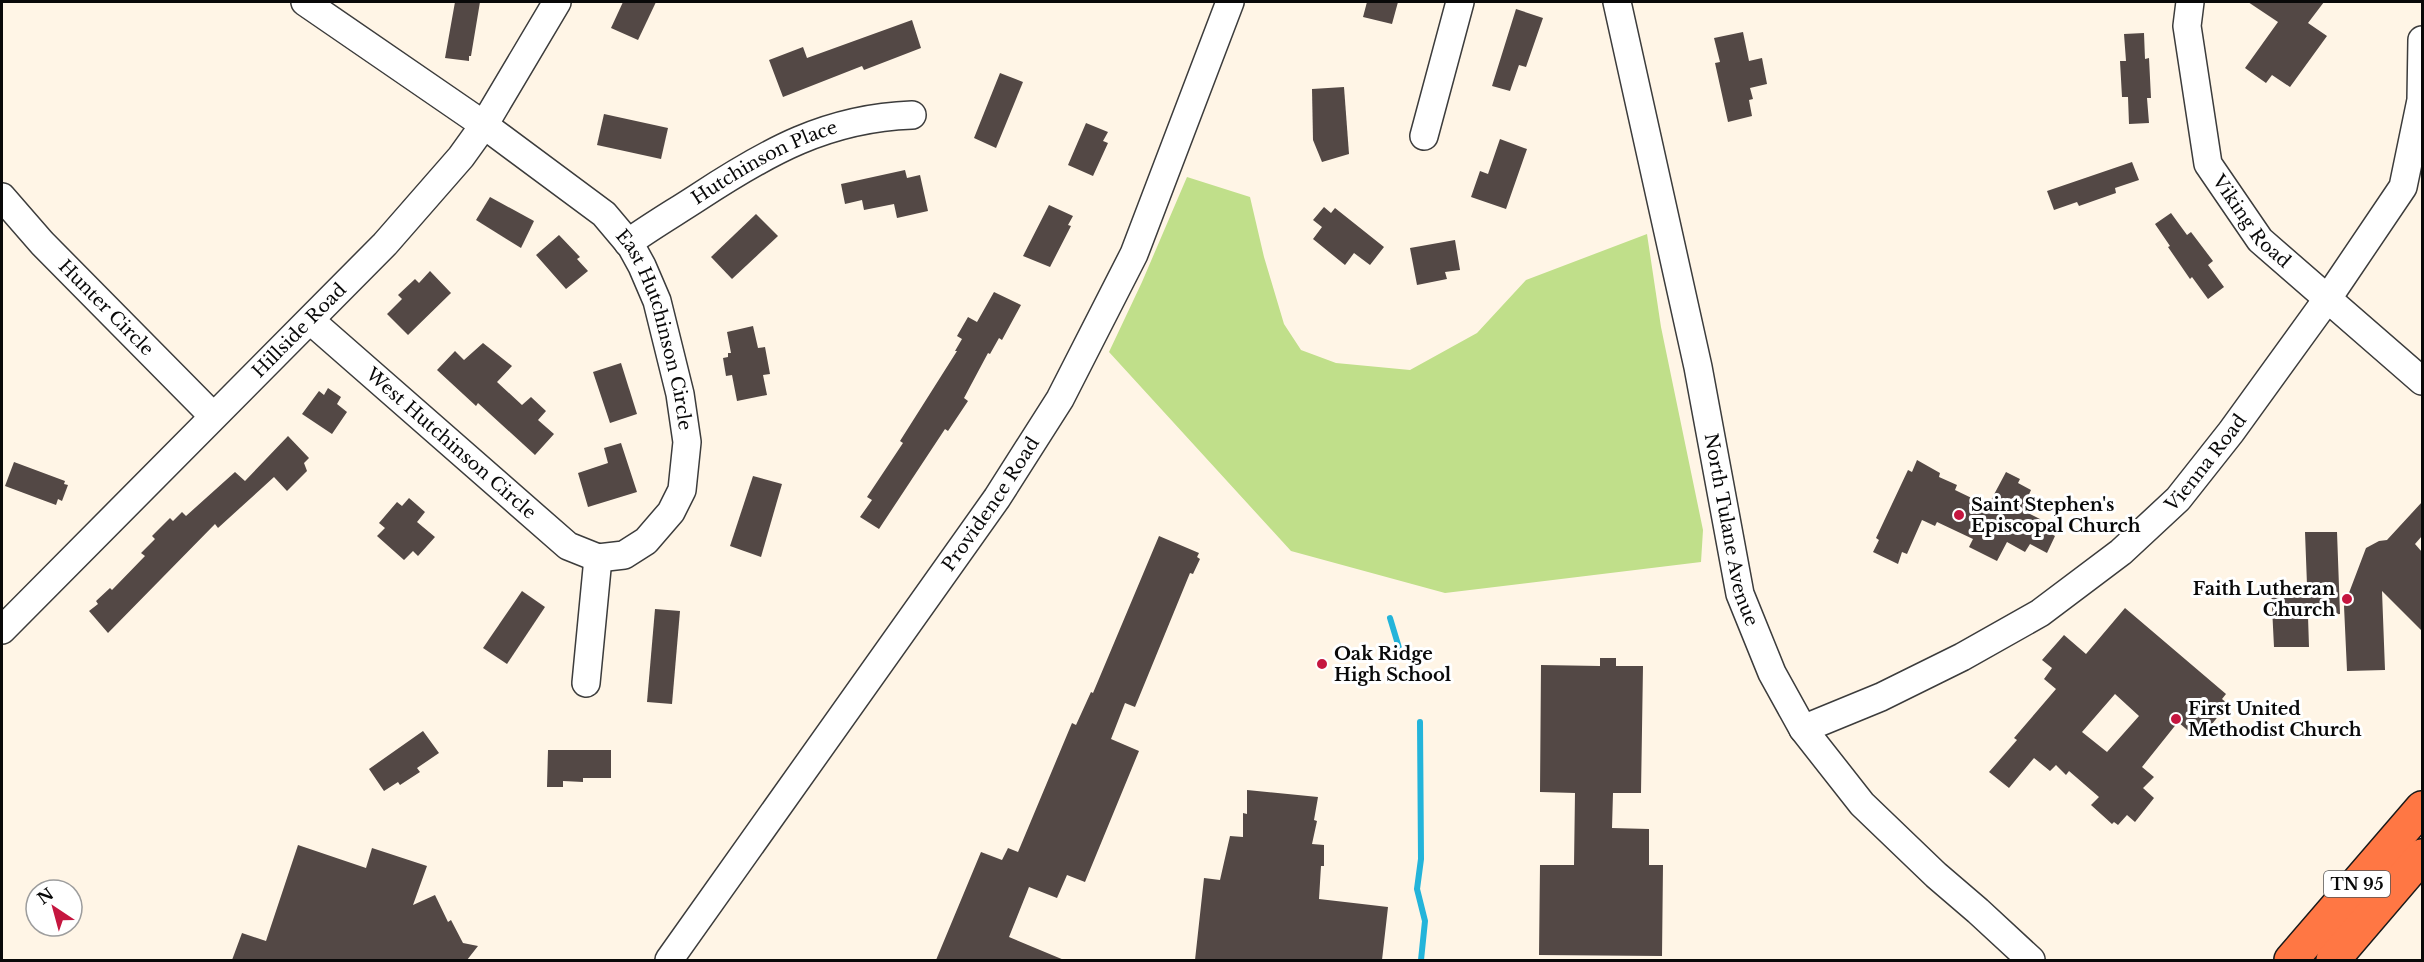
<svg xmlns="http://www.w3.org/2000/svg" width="2424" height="962" font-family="'Libre Baskerville',serif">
<rect width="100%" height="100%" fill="#fff5e6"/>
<!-- forest -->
<polygon fill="#c0df8a" points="1187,177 1250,197 1264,257 1284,324 1301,350 1336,363 1410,370 1477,333 1526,280 1647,234 1661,327 1703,530 1701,562 1445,593 1291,551 1109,352 1142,282"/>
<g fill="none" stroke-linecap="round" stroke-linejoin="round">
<!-- stream -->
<g stroke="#24b4da" stroke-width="6">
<polyline points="1390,618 1400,651"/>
<polyline points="1420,722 1421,859 1417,889 1425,921 1421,960"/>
</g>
</g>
<!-- building -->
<g fill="#534845" fill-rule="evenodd">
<polygon points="455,2 480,2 471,56 469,56 469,61 445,58"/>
<polygon points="623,2 656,2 638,40 611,28"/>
<polygon points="1367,2 1398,2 1392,24 1363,17"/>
<polygon points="2248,2 2324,2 2308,23 2327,36 2290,87 2272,75 2266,83 2245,68 2278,22"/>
<polygon points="1516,9 1543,18 1526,67 1519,65 1510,91 1492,86"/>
<polygon points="912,20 921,48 864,70 862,66 783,97 769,60 803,47 807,58"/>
<polygon points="1743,32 1749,61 1762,58 1767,84 1750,88 1753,99 1749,100 1752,116 1728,122 1715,63 1720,62 1714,38"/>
<polygon points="2144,33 2145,59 2149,58 2151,98 2147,98 2149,123 2129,124 2128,97 2122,97 2120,61 2126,61 2124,34"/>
<polygon points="1000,73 1023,82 996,148 974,138"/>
<polygon points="1344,87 1349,154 1322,162 1313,140 1312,89"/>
<polygon points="604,114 668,128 661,159 597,145"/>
<polygon points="1086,123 1108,132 1103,141 1108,143 1093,176 1068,165"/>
<polygon points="1500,139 1527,149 1506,209 1471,197 1480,171 1488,174"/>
<polygon points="2132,162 2139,180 2115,188 2116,193 2079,206 2077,202 2054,210 2047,191"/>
<polygon points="905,170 907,178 920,175 928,211 897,218 894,204 864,210 862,200 845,204 841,184"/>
<polygon points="490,197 534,221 521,248 476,220"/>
<polygon points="1049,205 1073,216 1068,225 1071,226 1050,267 1023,256"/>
<polygon points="1324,207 1331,213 1335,208 1384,247 1370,265 1354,253 1345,265 1313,239 1322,227 1313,220"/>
<polygon points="2171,213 2187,235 2191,232 2213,261 2208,265 2224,287 2208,299 2192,277 2190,279 2168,247 2170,246 2155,224"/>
<polygon points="756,214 778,236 732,279 711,257"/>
<polygon points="559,235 580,257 577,259 588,271 566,289 536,255"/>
<polygon points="1455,240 1460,270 1445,272 1447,279 1417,285 1410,248"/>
<polygon points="430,271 451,293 408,335 387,314 402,299 398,295 415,279 419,283"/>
<polygon points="994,292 1021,305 1002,340 999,338 990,354 988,353 964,398 968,401 948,431 945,429 879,529 860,517 872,500 867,497 903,443 900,441 957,351 955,351 962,339 957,336 968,317 977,322"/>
<polygon points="753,326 758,348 765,347 770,374 763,375 767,395 737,401 732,375 726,376 723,358 728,357 728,353 731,353 727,332"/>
<polygon points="483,343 512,366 497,382 522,405 531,397 546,411 538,420 554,434 535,455 478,403 476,406 437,370 455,351 464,360"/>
<polygon points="621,363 637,414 610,423 593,372"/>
<polygon points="328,388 341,397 337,404 347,412 332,434 302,414 319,391 324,395"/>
<polygon points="288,436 309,458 304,463 307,471 287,491 274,477 218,528 215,524 108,633 89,611 98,604 96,601 110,588 112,590 145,556 141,553 155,539 152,536 170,518 173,521 182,512 186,516 235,472 245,481"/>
<polygon points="621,443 637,492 588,507 578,473 608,463 604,448"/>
<polygon points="1917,460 1940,473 1939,477 1957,485 1955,490 1982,503 1984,499 1990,502 2006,472 2020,479 2018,483 2031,490 2022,510 2042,520 2039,527 2055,536 2047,553 2030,544 2025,552 2007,542 1997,561 1969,547 1973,539 1937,522 1935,526 1922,520 1907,554 1902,552 1898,564 1873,552 1879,540 1876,538 1908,470 1912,472"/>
<polygon points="14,462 65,481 64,484 68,485 62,501 58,499 56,505 5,486"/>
<polygon points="753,476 782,484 761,557 730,546"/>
<polygon points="409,498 425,512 417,522 435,537 418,556 413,551 404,560 377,536 385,528 379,523 397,502 402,506"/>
<polygon points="2422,502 2422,536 2415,544 2422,552 2422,631 2382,591 2385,670 2347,671 2344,606 2366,548 2379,541 2387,540"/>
<polygon points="2305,532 2337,532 2340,614 2308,616 2309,647 2274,647 2271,587 2307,585"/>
<polygon points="1159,536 1199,553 1197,557 1200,559 1193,574 1190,573 1135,707 1125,703 1111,739 1139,751 1085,882 1067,875 1057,898 1029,887 1009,937 1064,960 936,960 981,852 1002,860 1008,848 1018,852 1072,723 1076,725 1091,692 1093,693"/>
<polygon points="522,591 545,607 507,664 483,648"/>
<path d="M2125,608L2226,694L2222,699L2228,704L2204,734L2197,729L2192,734L2178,722L2142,767L2154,777L2143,788L2154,798L2135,822L2127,815L2118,825L2114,822L2112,824L2091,805L2099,797L2069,771L2066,775L2056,765L2050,771L2034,758L2009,788L1989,772L2017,740L2014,738L2056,689L2044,679L2052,668L2042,660L2064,635L2086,654ZM2115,694L2139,716L2107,752L2082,732Z"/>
<polygon points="655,609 680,611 672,704 647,702"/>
<polygon points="1600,658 1616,658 1616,666 1643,666 1641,793 1613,793 1612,828 1649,829 1649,865 1663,865 1662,956 1539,955 1540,865 1574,865 1575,793 1540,792 1541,665 1600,666"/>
<polygon points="423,731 439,753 417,768 420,772 400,785 398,782 384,791 369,769"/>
<polygon points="548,750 611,750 611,778 583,778 583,782 563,781 563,787 547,787"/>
<polygon points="1247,790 1318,797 1314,820 1317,821 1312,844 1324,845 1324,866 1321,866 1319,899 1388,907 1382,960 1195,960 1204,878 1220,880 1230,836 1243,837 1243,813 1247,814"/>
<polygon points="298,845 366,868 372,848 427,866 413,905 435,895 448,922 451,920 463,943 478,946 467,960 232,960 242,933 266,941"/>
</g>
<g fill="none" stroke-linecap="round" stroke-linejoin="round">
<!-- minor casing -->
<g stroke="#3c3c3c" stroke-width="30">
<g id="minor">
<path id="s1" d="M305,2L484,125L604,214L631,246L642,266L657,301L680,394L687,442L682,490L671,512L646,541L624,555L598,558"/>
<path id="s2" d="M1617,2L1698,367L1740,594L1772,673L1803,729L1862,804L1936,875L1978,911L2031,960"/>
<path id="s3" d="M2190,2L2187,26L2208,164L2260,240L2422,381"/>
<polyline points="1424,136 1460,2"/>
<path id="s4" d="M2,197L42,243L213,416"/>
<path id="s5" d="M628,243C650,227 674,213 697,198C767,152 827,118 912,115"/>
<path id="s6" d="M311,321L568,546L598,558"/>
<path id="s7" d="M2,630L385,244L461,157L484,125L557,2"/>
<polyline points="586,683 598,558"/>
<path id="s8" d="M1803,729L1881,697L1962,657L2040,613L2121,552L2178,499L2231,432L2328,298L2403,187L2421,100L2422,40"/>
<path id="s9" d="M669,960L997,498L1060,399L1134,254L1230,2"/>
</g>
</g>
<!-- highway casing -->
<g stroke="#1a1a1a" stroke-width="36">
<g id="highway">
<polyline points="2291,960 2422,808"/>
<polyline points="2333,960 2422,856"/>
</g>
</g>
<!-- minor -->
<use href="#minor" stroke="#fff" stroke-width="27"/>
<!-- highway -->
<use href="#highway" stroke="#f74" stroke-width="33"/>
</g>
<!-- markers -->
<g fill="#c5163f" stroke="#fff" stroke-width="2">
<circle cx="1959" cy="515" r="6"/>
<circle cx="2347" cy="599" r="6"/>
<circle cx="1322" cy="664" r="6"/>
<circle cx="2176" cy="719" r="6"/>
</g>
<g text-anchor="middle" stroke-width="6" stroke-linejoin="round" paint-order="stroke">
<!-- shield labels -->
<rect fill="#fff" stroke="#535353" stroke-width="1.5" x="2324" y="871" width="66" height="26" rx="4.5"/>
<g font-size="16" font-weight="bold" fill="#090909">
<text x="2357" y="890">TN 95</text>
</g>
<!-- street labels -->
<g font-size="18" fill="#090909" stroke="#fff">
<text dy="6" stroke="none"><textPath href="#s5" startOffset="159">Hutchinson Place</textPath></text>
<text dy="6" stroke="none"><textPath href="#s3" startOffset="236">Viking Road</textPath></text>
<text dy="6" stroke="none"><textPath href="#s4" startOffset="152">Hunter Circle</textPath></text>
<text dy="6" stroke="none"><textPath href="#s7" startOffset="422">Hillside Road</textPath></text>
<text dy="6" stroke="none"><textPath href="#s1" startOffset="496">East Hutchinson Circle</textPath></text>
<text dy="6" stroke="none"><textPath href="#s6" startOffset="186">West Hutchinson Circle</textPath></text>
<text dy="6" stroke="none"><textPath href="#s8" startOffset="489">Vienna Road</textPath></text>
<text dy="6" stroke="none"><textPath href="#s9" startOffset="558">Providence Road</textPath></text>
<text dy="6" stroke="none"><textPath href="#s2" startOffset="540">North Tulane Avenue</textPath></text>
</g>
<!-- poi labels -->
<g font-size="18" font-weight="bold" fill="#090909" stroke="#fff" text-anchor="start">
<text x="1971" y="511">Saint Stephen's<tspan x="1971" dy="21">Episcopal Church</tspan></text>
<text x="2335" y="595" text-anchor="end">Faith Lutheran<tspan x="2335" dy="21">Church</tspan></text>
<text x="1334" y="660">Oak Ridge<tspan x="1334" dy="21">High School</tspan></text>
<text x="2188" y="715">First United<tspan x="2188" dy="21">Methodist Church</tspan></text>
</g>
</g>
<!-- border -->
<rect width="2424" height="962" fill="none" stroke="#090909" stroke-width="6"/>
<!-- north arrow -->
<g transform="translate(54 908) rotate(324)"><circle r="28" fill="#ffffff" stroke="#9d9d9d" stroke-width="1.5"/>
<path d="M0-4.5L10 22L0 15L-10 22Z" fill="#c5163f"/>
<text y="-9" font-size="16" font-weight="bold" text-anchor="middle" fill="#090909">N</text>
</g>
</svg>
